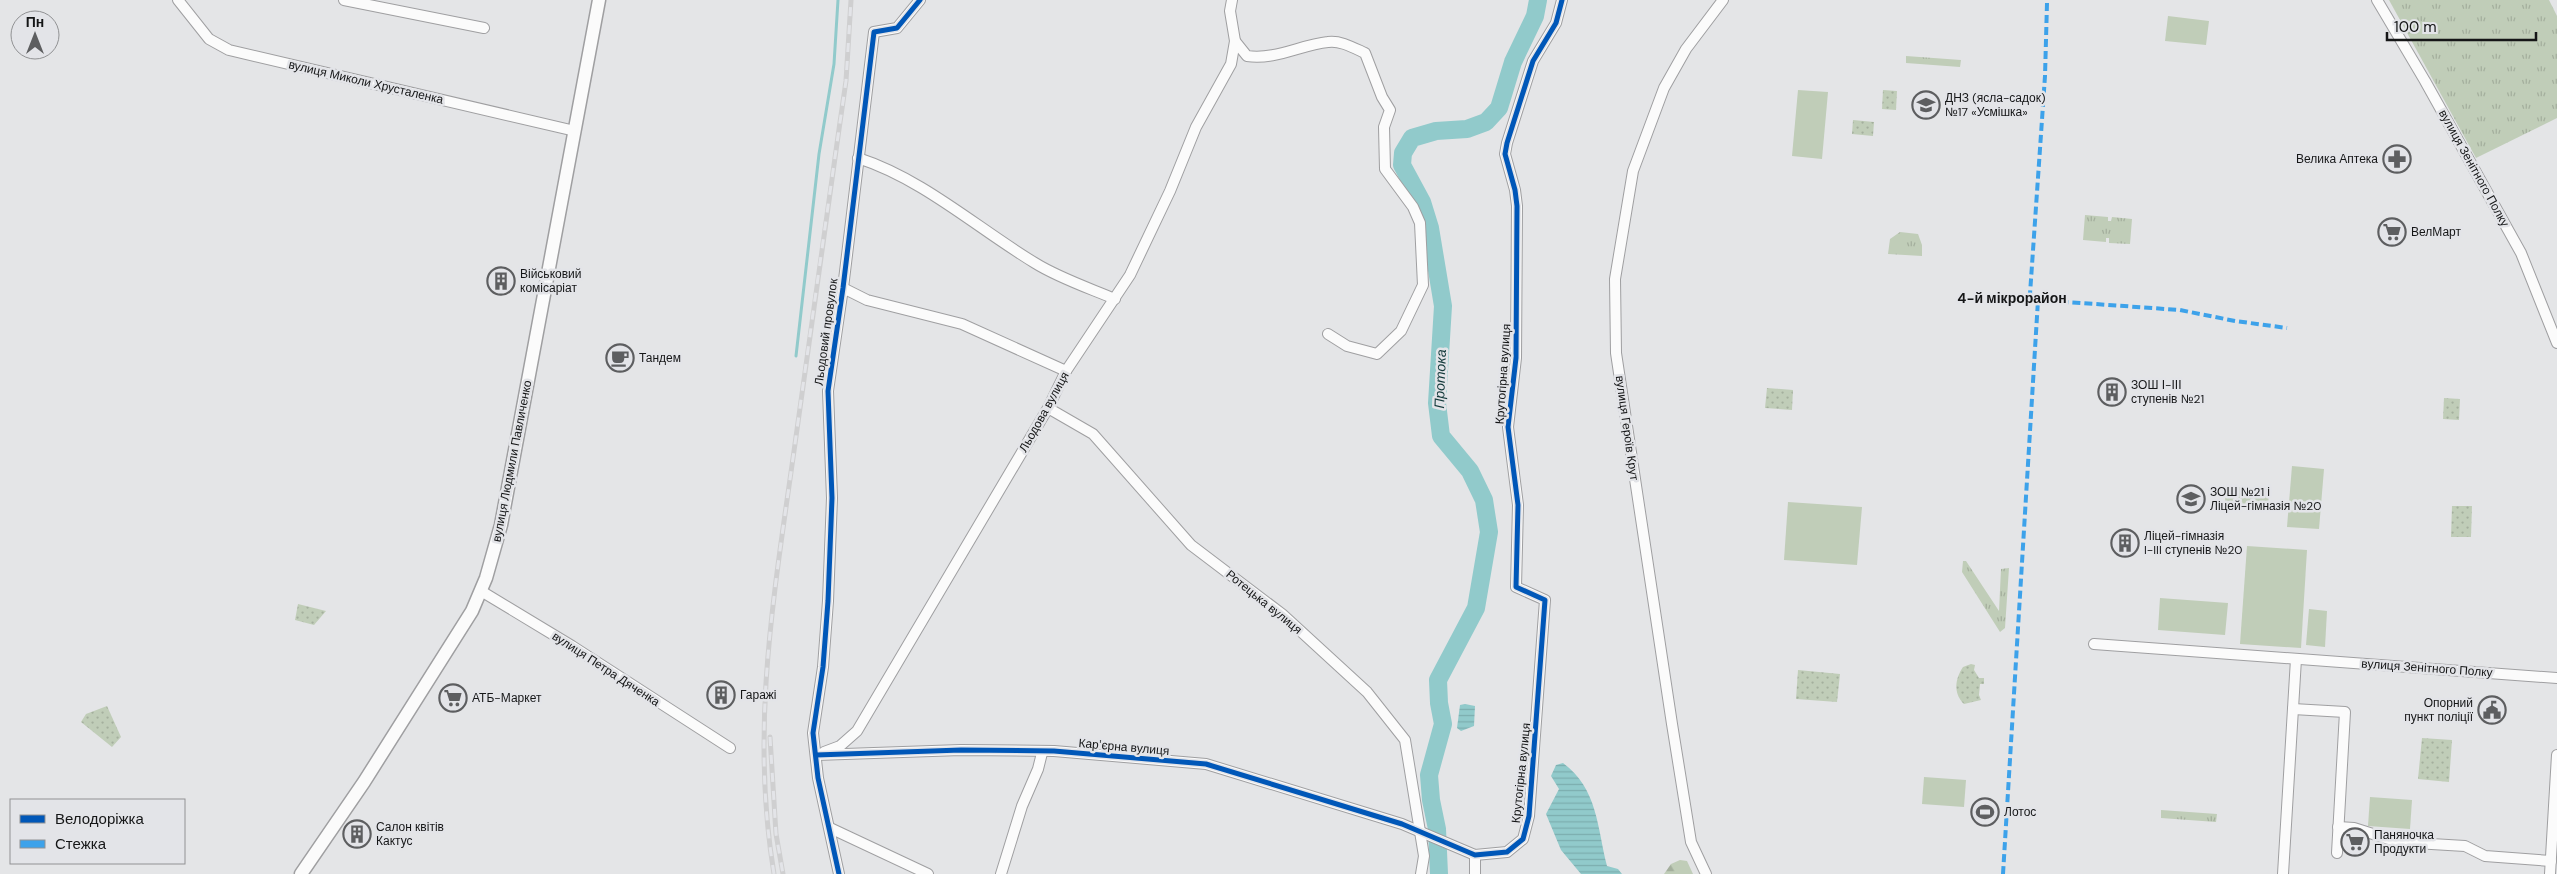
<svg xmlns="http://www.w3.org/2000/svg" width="2557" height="874" font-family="'DM Sans',sans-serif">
<defs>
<pattern id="grass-tufts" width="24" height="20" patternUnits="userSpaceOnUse" patternTransform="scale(1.25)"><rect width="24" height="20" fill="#c0cdb8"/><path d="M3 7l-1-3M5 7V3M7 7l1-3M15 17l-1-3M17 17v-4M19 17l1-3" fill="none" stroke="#a4af9d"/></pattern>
<pattern id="forest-firs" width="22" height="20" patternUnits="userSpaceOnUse" patternTransform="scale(1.25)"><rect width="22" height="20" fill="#c0cdb8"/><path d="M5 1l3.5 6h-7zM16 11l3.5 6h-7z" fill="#a4af9d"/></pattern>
<pattern id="park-dots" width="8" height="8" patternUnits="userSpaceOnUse" patternTransform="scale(1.25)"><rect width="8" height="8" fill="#c0cdb8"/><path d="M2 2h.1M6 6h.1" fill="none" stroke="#a4af9d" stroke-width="1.8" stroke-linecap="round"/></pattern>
<pattern id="water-rules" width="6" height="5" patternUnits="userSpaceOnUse" patternTransform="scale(1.25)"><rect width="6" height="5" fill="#91cacb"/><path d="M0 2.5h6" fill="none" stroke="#7cadae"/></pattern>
</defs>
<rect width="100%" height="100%" fill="#e4e5e7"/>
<!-- grass -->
<g fill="url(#grass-tufts)">
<polygon points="2389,0 2549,0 2557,16 2557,118 2476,158"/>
<polygon points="1906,56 1961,60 1960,67 1906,63"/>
<polygon points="2085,215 2108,217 2108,221 2111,221 2112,217 2132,219 2130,244 2109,243 2109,238 2106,238 2106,242 2083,240"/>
<polygon points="1900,232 1918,234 1922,245 1922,256 1888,254 1890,239"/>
<polygon points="1963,561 1966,561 1999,611 2001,569 2009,568 2005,628 2000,632 1962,572"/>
<polygon points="2161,810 2217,814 2216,822 2161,818"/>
</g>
<!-- forest -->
<polygon fill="url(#forest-firs)" points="1680,860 1687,861 1693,874 1664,874 1671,864"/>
<!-- park -->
<g fill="url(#park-dots)">
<polygon points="1883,90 1897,91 1896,110 1882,109"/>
<polygon points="1853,120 1874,122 1873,136 1852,134"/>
<polygon points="1767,388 1793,390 1792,410 1765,408"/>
<polygon points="2444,398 2460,399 2459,420 2443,419"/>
<polygon points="2452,506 2472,506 2471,537 2451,537"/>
<polygon points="298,604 326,611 314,625 295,620"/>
<path d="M1971,664L1975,665L1974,670L1979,678H1984V684H1980L1979,695L1981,700L1964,704C1953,693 1955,679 1963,667Z"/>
<polygon points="1798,670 1840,674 1837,702 1796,699"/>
<polygon points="107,706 121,737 112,747 81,722 86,714"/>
<polygon points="2422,738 2452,740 2449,782 2418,779"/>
</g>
<!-- garden -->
<g fill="#c0cdb8">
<polygon points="2168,16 2209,21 2206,45 2165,41"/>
<polygon points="1798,90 1828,92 1822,159 1792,156"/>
<polygon points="2292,466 2324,469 2319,529 2287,527"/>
<polygon points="2226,486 2269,490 2268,507 2225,503"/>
<polygon points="1788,502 1862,507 1857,565 1784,560"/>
<polygon points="2247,546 2307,550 2301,648 2240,644"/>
<polygon points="2160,598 2228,603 2225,635 2158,630"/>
<polygon points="2309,609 2327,611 2325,647 2306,645"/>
<polygon points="1924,777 1966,780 1964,807 1922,804"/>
<polygon points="2370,797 2412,800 2410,829 2368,826"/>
</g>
<!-- water -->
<g fill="url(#water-rules)">
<polygon points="1465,704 1475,706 1474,726 1461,731 1457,728 1460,705"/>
<path d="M1563,763C1598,789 1597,827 1607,866L1618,869L1622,874H1581L1561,850L1546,814L1559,789L1551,776L1556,765Z"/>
</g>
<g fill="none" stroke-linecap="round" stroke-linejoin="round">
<!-- stream -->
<polyline stroke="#91cacb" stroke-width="3" points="796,356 819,154 834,64 838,0"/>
<!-- river -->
<polyline stroke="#91cacb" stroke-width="18" points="1439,874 1437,829 1431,800 1429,775 1443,724 1439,703 1438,680 1476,608 1489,532 1484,500 1470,471 1441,436 1437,403 1443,306 1430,228 1422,202 1402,165 1403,153 1412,138 1436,131 1467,129 1486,122 1499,108 1513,62 1535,16 1538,0"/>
<!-- minor casing -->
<g stroke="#9f9fa1" stroke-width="12">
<g id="minor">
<polyline points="178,0 209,39 229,50 575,131"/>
<polyline points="344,0 484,28"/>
<polyline points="2377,0 2425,81 2521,253 2557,343"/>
<path d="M1235,41L1247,56C1276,60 1300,45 1328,42C1340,40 1354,48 1365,53L1382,97L1390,110L1384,127L1385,169L1413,207L1420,223L1423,285L1401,331L1377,354L1347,346L1328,334"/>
<path d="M858,158C923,179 977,228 1035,263C1059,278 1089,288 1115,299"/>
<polyline points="843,288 867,300 962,324 1066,371"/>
<polyline points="1048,408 1093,434 1191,545 1282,614 1367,692 1405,740 1424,856 1421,874"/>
<polyline points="481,591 572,646 730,748"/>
<polyline points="2094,644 2557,678"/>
<polyline points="2293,709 2345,712 2337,853"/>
<polyline points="824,752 840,746 857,731 1048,408 1066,371 1130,275 1170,191 1196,127 1231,64 1235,41 1230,11 1232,0"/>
<polyline points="816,755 961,750 1054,751 1206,764 1402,824 1475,855 1507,852 1523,839 1529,816 1545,600 1516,587 1518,505 1508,427 1516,358 1517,206 1515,190 1505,154 1507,143 1533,61 1556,23 1562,0"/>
<polyline points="2338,827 2354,828 2398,842 2465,846 2485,856 2551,861"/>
<polyline points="830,828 928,874"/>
<polyline points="1475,855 1475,874"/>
<polyline points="839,874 818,778 813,733 823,667 828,601 832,498 828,391 843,288 874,32 897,28 920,0"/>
<polyline points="1001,874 1022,806 1038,769 1042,753"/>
<polyline points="1706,874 1691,842 1672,724 1616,353 1615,279 1633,171 1664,88 1686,49 1723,0"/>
<polyline points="2283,874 2296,659"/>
<polyline points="2550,874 2557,755"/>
</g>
</g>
<!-- major casing -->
<g stroke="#9f9fa1" stroke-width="15">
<polyline id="major" points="301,874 364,782 472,611 486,578 501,525 599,0"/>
</g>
<!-- minor -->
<use href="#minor" stroke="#fbfbfb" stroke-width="10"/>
<!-- major -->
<use href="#major" stroke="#fbfbfb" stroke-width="12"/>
<!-- rail casing -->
<g stroke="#cfcfd0" stroke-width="5">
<g id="rail">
<polyline points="770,737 776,834 783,874"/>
<path d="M774,874C750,729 774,594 794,451C811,327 828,204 846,81L851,0"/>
</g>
</g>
<!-- rail -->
<use href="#rail" stroke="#e3e4e8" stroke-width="3" stroke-dasharray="9" stroke-linecap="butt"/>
<!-- quiet -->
<g stroke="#3da2ea" stroke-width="4" stroke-dasharray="8 4" stroke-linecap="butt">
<polyline points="2047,3 2045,76 2030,294 2038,300 2180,310 2235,321 2287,328"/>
<polyline points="2003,874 2038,300"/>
</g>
<!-- cycleway casing -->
<g stroke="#e3e4e8" stroke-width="8">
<g id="cycleway">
<polyline points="816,755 961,750 1054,751 1206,764 1402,824 1475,855 1507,852 1523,839 1529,816 1545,600 1516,587 1518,505 1508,427 1516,358 1517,206 1515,190 1505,154 1507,143 1533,61 1556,23 1562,0"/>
<polyline points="839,874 818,778 813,733 823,667 828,601 832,498 828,391 843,288 874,32 897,28 920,0"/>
</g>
</g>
<!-- cycleway -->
<use href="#cycleway" stroke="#0057b8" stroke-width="5"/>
</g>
<!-- icons -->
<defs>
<g id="school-ring" transform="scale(1.4375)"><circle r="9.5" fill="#e3e4e8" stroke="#5d5e60" stroke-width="1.5"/><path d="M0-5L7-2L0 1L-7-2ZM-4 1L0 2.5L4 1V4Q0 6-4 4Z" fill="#5d5e60"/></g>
<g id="pharmacy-ring" transform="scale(1.4375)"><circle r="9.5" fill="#e3e4e8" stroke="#5d5e60" stroke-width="1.5"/><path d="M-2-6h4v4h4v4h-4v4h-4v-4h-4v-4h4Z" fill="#5d5e60"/></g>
<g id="supermarket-ring" transform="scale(1.4375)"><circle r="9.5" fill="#e3e4e8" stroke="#5d5e60" stroke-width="1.5"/><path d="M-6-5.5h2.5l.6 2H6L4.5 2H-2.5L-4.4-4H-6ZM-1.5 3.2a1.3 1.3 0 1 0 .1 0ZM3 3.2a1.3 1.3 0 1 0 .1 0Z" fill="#5d5e60"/></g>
<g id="building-ring" transform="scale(1.4375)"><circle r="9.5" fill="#e3e4e8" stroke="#5d5e60" stroke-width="1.5"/><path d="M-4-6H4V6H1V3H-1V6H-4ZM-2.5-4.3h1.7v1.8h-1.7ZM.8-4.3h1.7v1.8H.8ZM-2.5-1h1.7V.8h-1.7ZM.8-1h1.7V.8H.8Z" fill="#5d5e60"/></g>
<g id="cafe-ring" transform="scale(1.4375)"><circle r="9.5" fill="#e3e4e8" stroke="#5d5e60" stroke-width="1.5"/><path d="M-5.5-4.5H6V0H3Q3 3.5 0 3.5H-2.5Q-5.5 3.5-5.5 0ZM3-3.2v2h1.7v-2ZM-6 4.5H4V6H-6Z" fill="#5d5e60"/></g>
<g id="civic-ring" transform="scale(1.4375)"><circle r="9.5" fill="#e3e4e8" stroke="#5d5e60" stroke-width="1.5"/><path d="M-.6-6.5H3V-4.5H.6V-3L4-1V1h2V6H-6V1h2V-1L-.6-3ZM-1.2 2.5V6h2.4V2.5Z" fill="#5d5e60"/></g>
<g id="stadium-ring" transform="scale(1.4375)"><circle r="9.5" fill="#e3e4e8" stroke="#5d5e60" stroke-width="1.5"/><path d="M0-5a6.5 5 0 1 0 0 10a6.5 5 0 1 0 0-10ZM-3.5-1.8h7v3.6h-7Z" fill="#5d5e60"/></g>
</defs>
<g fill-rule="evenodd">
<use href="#school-ring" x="1926" y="105"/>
<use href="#pharmacy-ring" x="2397" y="159"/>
<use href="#supermarket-ring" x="2392" y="232"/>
<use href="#building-ring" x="501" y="281"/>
<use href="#cafe-ring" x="620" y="358"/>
<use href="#building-ring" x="2112" y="392"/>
<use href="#school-ring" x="2191" y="499"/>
<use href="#building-ring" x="2125" y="543"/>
<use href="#building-ring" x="721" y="695"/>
<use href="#supermarket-ring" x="453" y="698"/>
<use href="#civic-ring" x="2492" y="710"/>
<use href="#stadium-ring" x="1985" y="812"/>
<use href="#building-ring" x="357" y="834"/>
<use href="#supermarket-ring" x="2355" y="842"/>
</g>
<g text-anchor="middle" stroke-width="5" stroke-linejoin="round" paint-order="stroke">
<!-- street labels -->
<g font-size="12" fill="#151617" stroke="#e3e4e8">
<text transform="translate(366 82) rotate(13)" y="4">вулиця Миколи Хрусталенка</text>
<text transform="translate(2474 168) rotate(61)" y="4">вулиця Зенітного Полку</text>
<text transform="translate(826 332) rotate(-82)" y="4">Льодовий провулок</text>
<text transform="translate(1503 374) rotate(-86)" y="4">Крутогірна вулиця</text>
<text transform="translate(1044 412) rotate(-61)" y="4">Льодова вулиця</text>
<text transform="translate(1627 428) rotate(82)" y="4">вулиця Героїв Крут</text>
<text transform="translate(512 461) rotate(-79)" y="4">вулиця Людмили Павличенко</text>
<text transform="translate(1264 602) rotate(39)" y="4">Ротецька вулиця</text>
<text transform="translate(2427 668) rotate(4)" y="4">вулиця Зенітного Полку</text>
<text transform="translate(606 669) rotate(33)" y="4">вулиця Петра Дяченка</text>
<text transform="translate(1124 747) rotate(5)" y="4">Карʼєрна вулиця</text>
<text transform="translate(1521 773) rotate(-84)" y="4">Крутогірна вулиця</text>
</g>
<!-- poi labels -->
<g font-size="12" fill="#151617" stroke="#e3e4e8" text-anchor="start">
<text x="1945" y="102">ДНЗ (ясла-садок)<tspan x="1945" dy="14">№17 «Усмішка»</tspan></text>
<text x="2378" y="163" text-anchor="end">Велика Аптека</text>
<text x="2411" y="236">ВелМарт</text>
<text x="520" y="278">Військовий<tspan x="520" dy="14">комісаріат</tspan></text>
<text x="639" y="362">Тандем</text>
<text x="2131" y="389">ЗОШ І-ІІІ<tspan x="2131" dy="14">ступенів №21</tspan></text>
<text x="2210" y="496">ЗОШ №21 і<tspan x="2210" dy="14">Ліцей-гімназія №20</tspan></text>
<text x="2144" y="540">Ліцей-гімназія<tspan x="2144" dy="14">I-III ступенів №20</tspan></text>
<text x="740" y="699">Гаражі</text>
<text x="472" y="702">АТБ-Маркет</text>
<text x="2473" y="707" text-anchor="end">Опорний<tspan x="2473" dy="14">пункт поліції</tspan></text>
<text x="2004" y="816">Лотос</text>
<text x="376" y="831">Салон квітів<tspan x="376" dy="14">Кактус</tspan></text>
<text x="2374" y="839">Паняночка<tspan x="2374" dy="14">Продукти</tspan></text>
</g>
<!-- neighbourhood labels -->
<g font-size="14" font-weight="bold" fill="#151617" stroke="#e3e4e8">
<text x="2012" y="303">4-й мікрорайон</text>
</g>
<!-- water labels -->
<g font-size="14" font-style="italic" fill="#12393a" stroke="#e3e4e8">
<text transform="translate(1440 379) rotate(-88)" y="5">Протока</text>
</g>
</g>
<!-- legend -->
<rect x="10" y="799" width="175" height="65" fill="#e3e4e8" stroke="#919294"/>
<rect x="20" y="815" width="25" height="8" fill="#0057b8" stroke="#919294"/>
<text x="55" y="824" font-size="15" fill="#151617">Велодоріжка</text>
<rect x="20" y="840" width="25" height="8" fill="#3da2ea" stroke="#919294"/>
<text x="55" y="849" font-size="15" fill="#151617">Стежка</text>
<!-- north arrow -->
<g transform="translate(35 35)"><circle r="24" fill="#e3e4e8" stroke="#919294"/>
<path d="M0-4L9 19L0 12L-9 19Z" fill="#5d5e60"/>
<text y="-8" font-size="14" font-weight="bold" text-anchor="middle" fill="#151617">Пн</text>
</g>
<!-- scale -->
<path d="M2387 32v8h149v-8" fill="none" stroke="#151617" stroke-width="2.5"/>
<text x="2394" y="32" font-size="15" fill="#151617" stroke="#e3e4e8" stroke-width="4" paint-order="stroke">100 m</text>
</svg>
